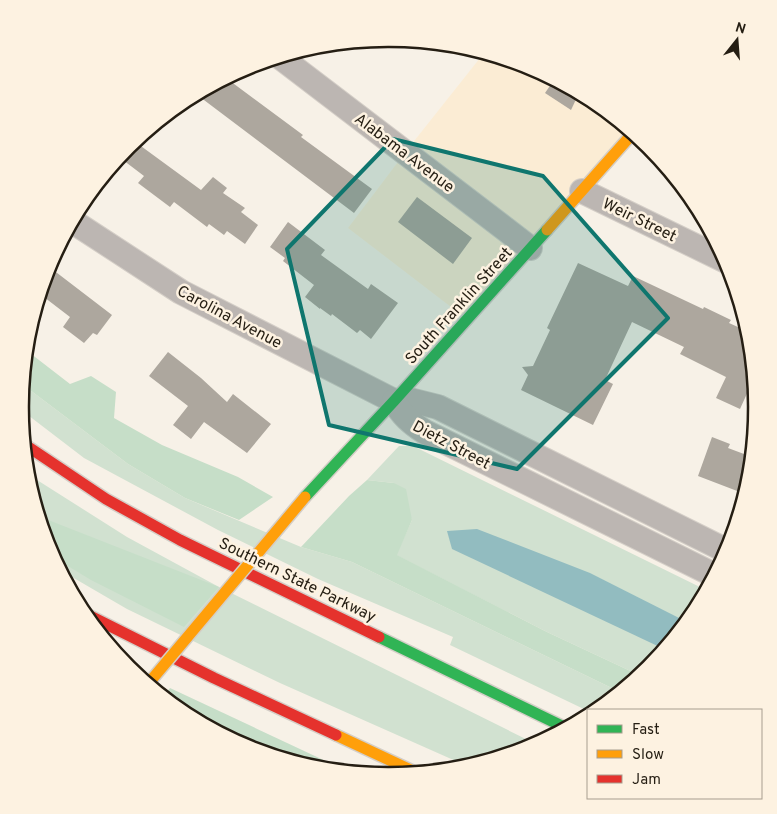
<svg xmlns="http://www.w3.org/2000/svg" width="777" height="814" font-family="Overpass,sans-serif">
<rect width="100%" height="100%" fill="#f7f1e7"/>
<!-- built -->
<polygon fill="#fbecd4" points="484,53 530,67 593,101 632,133 464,317 348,228 407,150"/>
<!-- green -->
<g fill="#d1e1d0">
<polygon points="22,384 128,464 185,498 301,547 352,562 620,692 597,710 588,711 450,645 453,637 318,579 218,530 84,458 20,409"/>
<path d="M399,446H413L706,590C692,618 664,656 639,675L547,632L396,555L412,520L394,483L367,480Z"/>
<polygon points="26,473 127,537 219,587 536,744 529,748 467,766 280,683 127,609 60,570 48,548"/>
</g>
<!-- forest -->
<g fill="#c6dec8">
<polygon points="26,350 70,384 91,376 116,392 114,418 162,445 238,477 273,497 239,520 185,498 128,464 22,384"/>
<polygon points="367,480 394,483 406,489 412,520 397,555 547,632 639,675 620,692 352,562 301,547 349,496"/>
<polygon points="38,516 219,587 184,627 91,580 53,557 48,548"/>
<polygon points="170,688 349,772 316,768 247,747 184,713 163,697"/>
</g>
<!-- water -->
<polygon fill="#92bcc0" points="477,529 590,573 687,622 664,649 452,549 447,531"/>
<!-- building -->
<g fill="#ada79e">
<polygon points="226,78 303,135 301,137 372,189 354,213 196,94"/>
<polygon points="554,80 579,93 571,110 545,93"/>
<polygon points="134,141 201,190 213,177 227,188 223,193 245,208 241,212 258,225 245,244 227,231 224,235 209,224 207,227 174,202 170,207 138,183 144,176 119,157"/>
<polygon points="417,197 472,238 453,264 398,222"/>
<polygon points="288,222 325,250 321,255 368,289 371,284 398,303 371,339 360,330 357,333 332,314 331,316 320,308 320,309 305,297 314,285 283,261 285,258 270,247"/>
<polygon points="578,263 628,286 633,276 703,309 704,307 731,320 729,323 749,332 754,378 740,409 716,398 726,377 680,354 684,347 632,322 605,380 613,384 593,425 521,390 528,375 522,367 533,366 550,330 547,328"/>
<polygon points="48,266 112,315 97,335 93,333 84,343 63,327 70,317 40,294"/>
<polygon points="168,352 201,378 227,402 233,394 271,424 247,453 204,422 191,439 173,425 188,406 149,376"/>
<polygon points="712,437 730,444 728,448 752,457 750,479 745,494 698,476"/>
</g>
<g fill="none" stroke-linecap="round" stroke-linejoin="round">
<!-- street casing -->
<g stroke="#d4cec7" stroke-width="26">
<g id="street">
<polyline points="280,57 530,248"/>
<polyline points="582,191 726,261"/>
<polyline points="72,221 181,292 394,401"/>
<polyline points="394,401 410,400 438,407 727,551"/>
<path d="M394,401C402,415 411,423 425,432L714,575"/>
</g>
</g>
<!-- fast casing -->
<g stroke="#d4cec7" stroke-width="14">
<g id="fast">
<polyline points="305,497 394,401 547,230"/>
<polyline points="379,637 566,728"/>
</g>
</g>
<!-- slow casing -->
<g stroke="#d4cec7" stroke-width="14">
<g id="slow">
<polyline points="547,230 633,133"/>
<polyline points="336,735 417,773"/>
</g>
</g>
<!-- jam casing -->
<g stroke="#d4cec7" stroke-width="14">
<g id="jam">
<polyline points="24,444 106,499 180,540 379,637"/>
<polyline points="82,612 214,678 336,735"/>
</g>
</g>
<!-- street -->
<use href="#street" stroke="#bcb6b2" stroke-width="24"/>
<!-- fast -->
<use href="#fast" stroke="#30b455" stroke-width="11"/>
<!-- slow -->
<use href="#slow" stroke="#ff9f0a" stroke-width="11"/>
<!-- jam -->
<use href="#jam" stroke="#e5322d" stroke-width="11"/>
<!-- slow-bridge casing -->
<g stroke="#d4cec7" stroke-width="14" stroke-linecap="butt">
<polyline id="slow-bridge" points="148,684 305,497"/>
</g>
<!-- slow-bridge -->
<use href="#slow-bridge" stroke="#ff9f0a" stroke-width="11"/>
</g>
<!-- marked area -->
<path fill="#0f766e" fill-opacity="0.2" stroke="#0f766e" stroke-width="4" stroke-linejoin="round" d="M393,139L543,176L668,318L517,469L329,425L287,249Z"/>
<g text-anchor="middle" stroke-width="5" stroke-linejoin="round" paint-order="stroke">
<!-- street labels -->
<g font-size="16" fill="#251e13" stroke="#fdf2e1">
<text transform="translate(405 152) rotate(37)" y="6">Alabama Avenue</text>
<text transform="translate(640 219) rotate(26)" y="6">Weir Street</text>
<text transform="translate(458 305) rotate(-48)" y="6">South Franklin Street</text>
<text transform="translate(230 316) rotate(28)" y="6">Carolina Avenue</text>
<text transform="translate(452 444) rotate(28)" y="6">Dietz Street</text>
<text transform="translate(298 579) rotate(26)" y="6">Southern State Parkway</text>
</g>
</g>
<!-- crop -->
<path d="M0 0H777V814H0ZM388 47H389A359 359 0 0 1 748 406V408A359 359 0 0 1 389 767H388A359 359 0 0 1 29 408V406A359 359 0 0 1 388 47Z" fill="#fdf2e1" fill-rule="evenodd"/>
<path fill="none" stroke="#251e13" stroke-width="2.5" d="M388 47H389A359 359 0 0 1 748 406V408A359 359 0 0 1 389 767H388A359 359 0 0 1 29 408V406A359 359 0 0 1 388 47Z"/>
<!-- legend -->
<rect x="587" y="709" width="175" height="90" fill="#fdf2e1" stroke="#a79d8f"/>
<rect x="597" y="725" width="25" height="8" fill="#30b455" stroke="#a79d8f"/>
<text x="632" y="734" font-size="15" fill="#251e13">Fast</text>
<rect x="597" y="750" width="25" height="8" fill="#ff9f0a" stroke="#a79d8f"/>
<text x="632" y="759" font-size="15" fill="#251e13">Slow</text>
<rect x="597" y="775" width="25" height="8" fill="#e5322d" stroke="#a79d8f"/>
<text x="632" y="784" font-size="15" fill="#251e13">Jam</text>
<!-- north arrow -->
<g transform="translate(737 40) rotate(17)" stroke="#fdf2e1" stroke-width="4" paint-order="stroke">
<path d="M0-4L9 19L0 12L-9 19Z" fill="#251e13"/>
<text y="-8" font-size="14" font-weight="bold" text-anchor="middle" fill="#251e13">N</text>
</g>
</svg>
